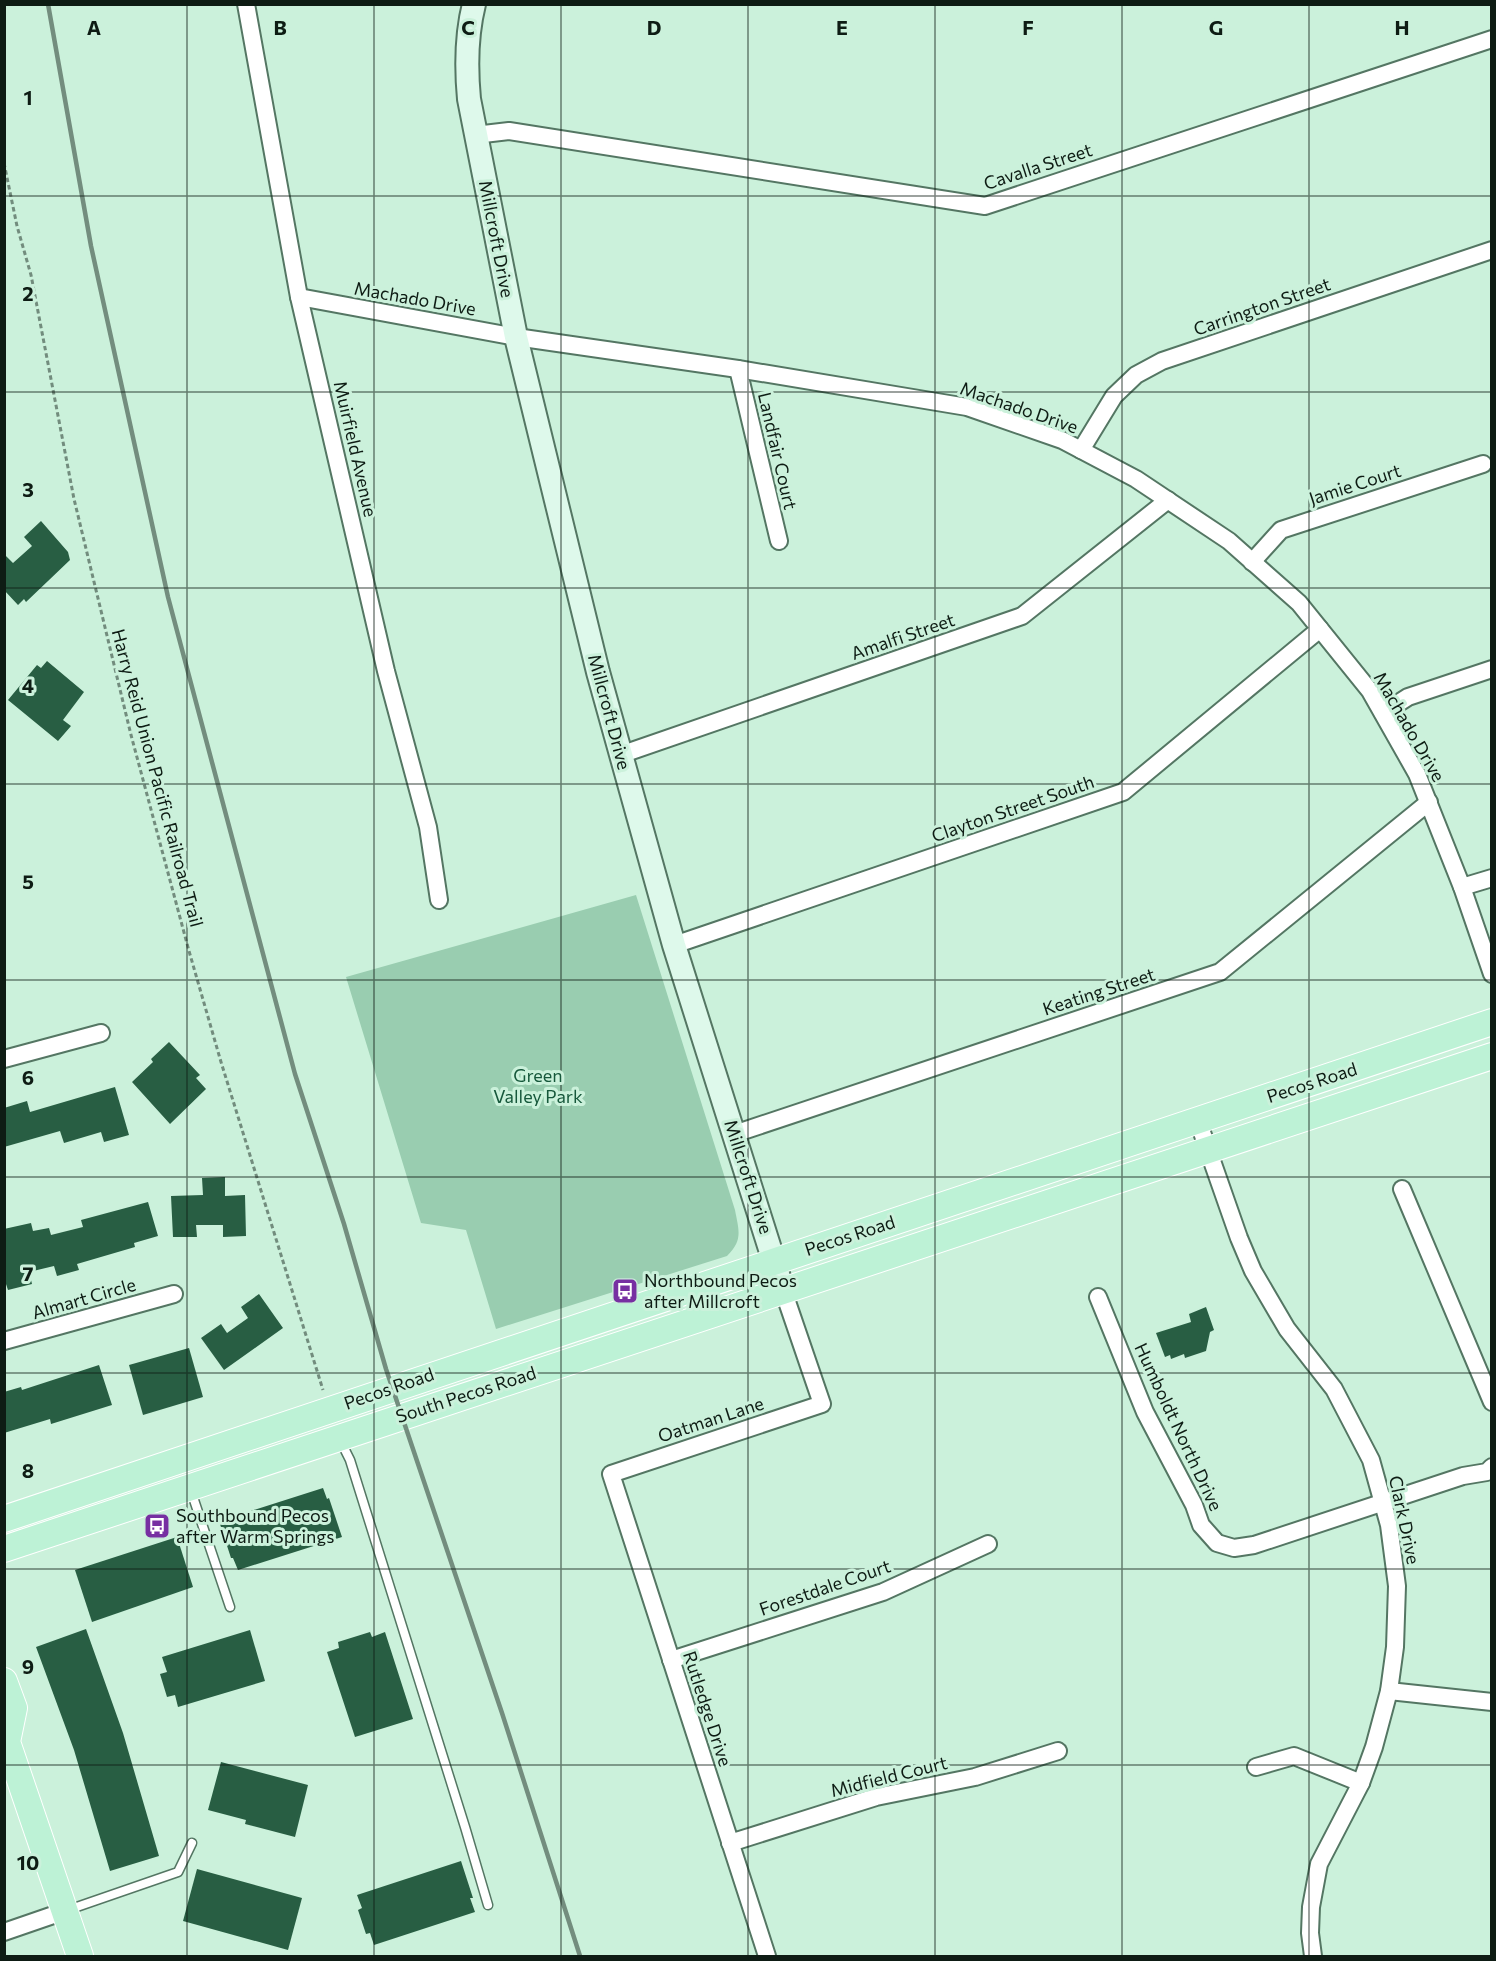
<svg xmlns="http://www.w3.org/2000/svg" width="1496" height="1961" font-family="Commissioner,sans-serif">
<rect width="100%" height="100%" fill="#cbf1db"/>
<!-- green -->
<path fill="#99cdb0" d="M636,895L735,1210C739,1231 743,1240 727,1256L496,1329L466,1230L421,1223L346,977Z"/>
<!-- building -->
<g fill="#285e43">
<polygon points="41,521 68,552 70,560 26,602 24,599 18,605 4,590 4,554 13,563 32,546 24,537"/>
<polygon points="47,661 84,692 63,720 71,726 58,741 8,700 37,665 41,668"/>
<polygon points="169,1042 200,1075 196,1078 206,1089 170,1124 132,1082 153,1062 151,1059"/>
<polygon points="115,1087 129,1135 104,1142 101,1132 64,1143 60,1131 4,1147 4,1108 27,1101 30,1112"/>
<polygon points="225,1177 225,1196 245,1195 246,1236 223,1237 223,1225 196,1225 197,1237 173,1237 171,1196 203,1195 202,1178"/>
<polygon points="148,1202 158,1236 134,1243 135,1247 77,1264 79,1270 57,1276 54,1266 29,1272 32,1284 8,1290 4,1278 4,1229 31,1223 33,1231 49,1228 51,1235 83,1227 81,1220"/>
<polygon points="259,1294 283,1328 224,1370 201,1338 221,1324 227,1333 248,1318 241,1307"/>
<polygon points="1206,1307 1214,1330 1210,1332 1206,1351 1185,1358 1184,1354 1171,1359 1170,1355 1165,1357 1156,1333 1191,1322 1189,1314"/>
<polygon points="189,1348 203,1397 143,1415 129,1365"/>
<polygon points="99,1365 112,1405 51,1424 50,1419 4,1433 4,1392 21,1387 22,1390"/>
<polygon points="323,1488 327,1499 329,1498 342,1537 238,1570 233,1558 231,1558 219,1521"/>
<polygon points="177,1537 193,1587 92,1622 75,1570"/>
<polygon points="86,1629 123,1733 159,1856 110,1871 74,1750 36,1647"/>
<polygon points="250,1630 265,1681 178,1707 175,1695 167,1697 160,1674 167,1672 162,1657"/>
<polygon points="370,1632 372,1637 385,1632 413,1719 355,1737 327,1652 339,1648 338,1642"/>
<polygon points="221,1762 308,1785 295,1837 245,1824 246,1820 208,1810"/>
<polygon points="461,1861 473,1898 470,1898 475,1912 374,1945 370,1933 366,1934 358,1910 362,1908 357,1895"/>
<polygon points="197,1869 302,1898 288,1950 183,1921"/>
</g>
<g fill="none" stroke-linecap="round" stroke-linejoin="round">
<!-- lane casing -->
<g stroke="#547663" stroke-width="11">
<g id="lane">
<polyline points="340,1440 350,1460 465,1827 488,1905"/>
<polyline points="191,1491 230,1607"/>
<polyline points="68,1910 178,1872 192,1843"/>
</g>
</g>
<!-- street casing -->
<g stroke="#547663" stroke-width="20">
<g id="street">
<polyline points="246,4 299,297 386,671 428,827 439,900"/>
<polyline points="475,135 509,131 985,206 1492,39"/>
<polyline points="299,297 516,337 738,369 967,407 1062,440 1136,479 1229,541 1299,603 1370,691 1417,774 1462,887 1492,974"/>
<polyline points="738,369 779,541"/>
<polyline points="1081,450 1114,396 1136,375 1162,361 1492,250"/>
<polyline points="1252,562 1281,530 1483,464"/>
<polyline points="1383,713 1408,697 1492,669"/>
<polyline points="620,755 1022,616 1168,500"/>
<polyline points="1462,887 1492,878"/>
<polyline points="674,945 1123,792 1320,629"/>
<polyline points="4,1059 101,1033"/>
<polyline points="1198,1121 1239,1238 1253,1271 1287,1329 1334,1389 1371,1460 1389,1525 1397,1586 1395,1647 1389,1691 1374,1747 1361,1783 1319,1864 1311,1907 1310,1933 1313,1956"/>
<polyline points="734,1134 1220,972 1429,802"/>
<polyline points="1402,1189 1492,1402"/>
<polyline points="1098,1297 1145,1412 1194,1505 1201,1525 1217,1543 1234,1548 1254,1545 1463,1476 1487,1472 1492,1467"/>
<polyline points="4,1341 174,1294"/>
<polyline points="671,1660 883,1592 988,1544"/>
<polyline points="1389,1691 1492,1702"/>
<polyline points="1256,1767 1294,1756 1361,1783"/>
<polyline points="730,1843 876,1797 975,1777 1058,1751"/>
<polyline points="4,1932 65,1911"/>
<polyline points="767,1956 611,1474 822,1404 783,1290"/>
</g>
</g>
<!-- secondary casing -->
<g stroke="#547663" stroke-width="26">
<path id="secondary" d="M474,4C466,36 466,67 469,99L516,337L598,672L674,945L783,1290"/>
</g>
<!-- primary casing -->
<g stroke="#fff" stroke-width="28">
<g id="primary">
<polyline points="4,1519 1492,1022"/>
<polyline points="4,1549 1492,1056"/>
<polyline points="4,1681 14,1708 7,1742 80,1956"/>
</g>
</g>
<!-- path -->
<polyline stroke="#728c7d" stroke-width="3" stroke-dasharray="4.5 3" stroke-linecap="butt" points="4,163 17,226 31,275 74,499 131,735 189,951 221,1062 323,1390"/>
<!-- lane -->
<use href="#lane" stroke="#fff" stroke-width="8"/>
<!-- street -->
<use href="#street" stroke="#fff" stroke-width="16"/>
<!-- secondary -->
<use href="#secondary" stroke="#def9eb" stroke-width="22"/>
<!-- primary -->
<use href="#primary" stroke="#bdf2d6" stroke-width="26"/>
<!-- rail -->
<polyline stroke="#738d7e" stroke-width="4.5" points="48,4 91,246 168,597 295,1074 344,1224 386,1369 502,1713 580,1956"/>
</g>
<!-- grid -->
<path fill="none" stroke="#0e1c14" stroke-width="1.5" stroke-opacity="0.55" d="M187,4V1956M374,4V1956M561,4V1956M748,4V1956M935,4V1956M1122,4V1956M1309,4V1956M4,196H1492M4,392H1492M4,588H1492M4,784H1492M4,980H1492M4,1177H1492M4,1373H1492M4,1569H1492M4,1765H1492"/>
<!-- icons -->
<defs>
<g id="bus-square" transform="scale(1.35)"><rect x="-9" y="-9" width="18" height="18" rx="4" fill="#772fa2" stroke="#cbf1db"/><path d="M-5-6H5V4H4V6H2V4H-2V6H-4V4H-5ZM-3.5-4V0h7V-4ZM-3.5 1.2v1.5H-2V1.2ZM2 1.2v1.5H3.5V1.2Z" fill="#fff"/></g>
</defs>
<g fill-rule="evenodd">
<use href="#bus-square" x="625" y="1291"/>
<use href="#bus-square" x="157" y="1526"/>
</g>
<g text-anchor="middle" stroke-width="6" stroke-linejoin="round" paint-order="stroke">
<!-- street labels -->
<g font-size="18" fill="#0e1c14" stroke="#cbf1db">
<text transform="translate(1038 167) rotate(-18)" y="6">Cavalla Street</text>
<text transform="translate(496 239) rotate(79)" y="6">Millcroft Drive</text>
<text transform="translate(415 299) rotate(10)" y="6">Machado Drive</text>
<text transform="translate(1262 307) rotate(-19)" y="6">Carrington Street</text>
<text transform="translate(1019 408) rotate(19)" y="6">Machado Drive</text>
<text transform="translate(355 449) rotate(77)" y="6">Muirfield Avenue</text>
<text transform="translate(777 451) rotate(77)" y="6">Landfair Court</text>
<text transform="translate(1355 485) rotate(-18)" y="6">Jamie Court</text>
<text transform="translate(903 637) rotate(-19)" y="6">Amalfi Street</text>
<text transform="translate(609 712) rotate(75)" y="6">Millcroft Drive</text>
<text transform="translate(1409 727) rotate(60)" y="6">Machado Drive</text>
<text transform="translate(157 778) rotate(75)" y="6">Harry Reid Union Pacific Railroad Trail</text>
<text transform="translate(1013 809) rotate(-19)" y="6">Clayton Street South</text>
<text transform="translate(1099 992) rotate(-18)" y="6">Keating Street</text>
<text transform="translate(1312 1083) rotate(-18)" y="6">Pecos Road</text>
<text transform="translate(748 1177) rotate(72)" y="6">Millcroft Drive</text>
<text transform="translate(850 1236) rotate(-18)" y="6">Pecos Road</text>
<text transform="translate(84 1299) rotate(-16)" y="6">Almart Circle</text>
<text transform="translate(389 1389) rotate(-19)" y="6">Pecos Road</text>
<text transform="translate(466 1395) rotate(-18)" y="6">South Pecos Road</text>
<text transform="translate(711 1420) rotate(-18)" y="6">Oatman Lane</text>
<text transform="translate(1178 1427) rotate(65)" y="6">Humboldt North Drive</text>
<text transform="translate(1404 1520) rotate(78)" y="6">Clark Drive</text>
<text transform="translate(825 1588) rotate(-19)" y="6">Forestdale Court</text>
<text transform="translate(707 1709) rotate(72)" y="6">Rutledge Drive</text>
<text transform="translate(889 1777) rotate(-14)" y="6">Midfield Court</text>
</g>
<!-- park labels -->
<g font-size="18" fill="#16583b" stroke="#cbf1db">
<text x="538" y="1082">Green<tspan x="538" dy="21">Valley Park</tspan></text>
</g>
<!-- poi labels -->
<g font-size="18" fill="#0e1c14" stroke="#cbf1db" text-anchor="start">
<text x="644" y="1287">Northbound Pecos<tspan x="644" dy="21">after Millcroft</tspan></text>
<text x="176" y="1522">Southbound Pecos<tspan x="176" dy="21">after Warm Springs</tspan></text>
</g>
</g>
<g font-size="20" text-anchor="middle" font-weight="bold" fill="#0e1c14" stroke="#cbf1db" stroke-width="6" stroke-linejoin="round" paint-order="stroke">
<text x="94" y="35">A</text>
<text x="280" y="35">B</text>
<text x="468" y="35">C</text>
<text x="654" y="35">D</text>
<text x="842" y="35">E</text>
<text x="1028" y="35">F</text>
<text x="1216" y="35">G</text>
<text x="1402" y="35">H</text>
<text x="28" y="105">1</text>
<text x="28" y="301">2</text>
<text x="28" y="497">3</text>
<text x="28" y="693">4</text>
<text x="28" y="889">5</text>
<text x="28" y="1085">6</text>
<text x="28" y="1281">7</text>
<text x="28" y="1478">8</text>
<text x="28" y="1674">9</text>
<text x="28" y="1870">10</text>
</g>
<!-- border -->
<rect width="1496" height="1961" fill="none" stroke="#0e1c14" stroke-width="12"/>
</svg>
